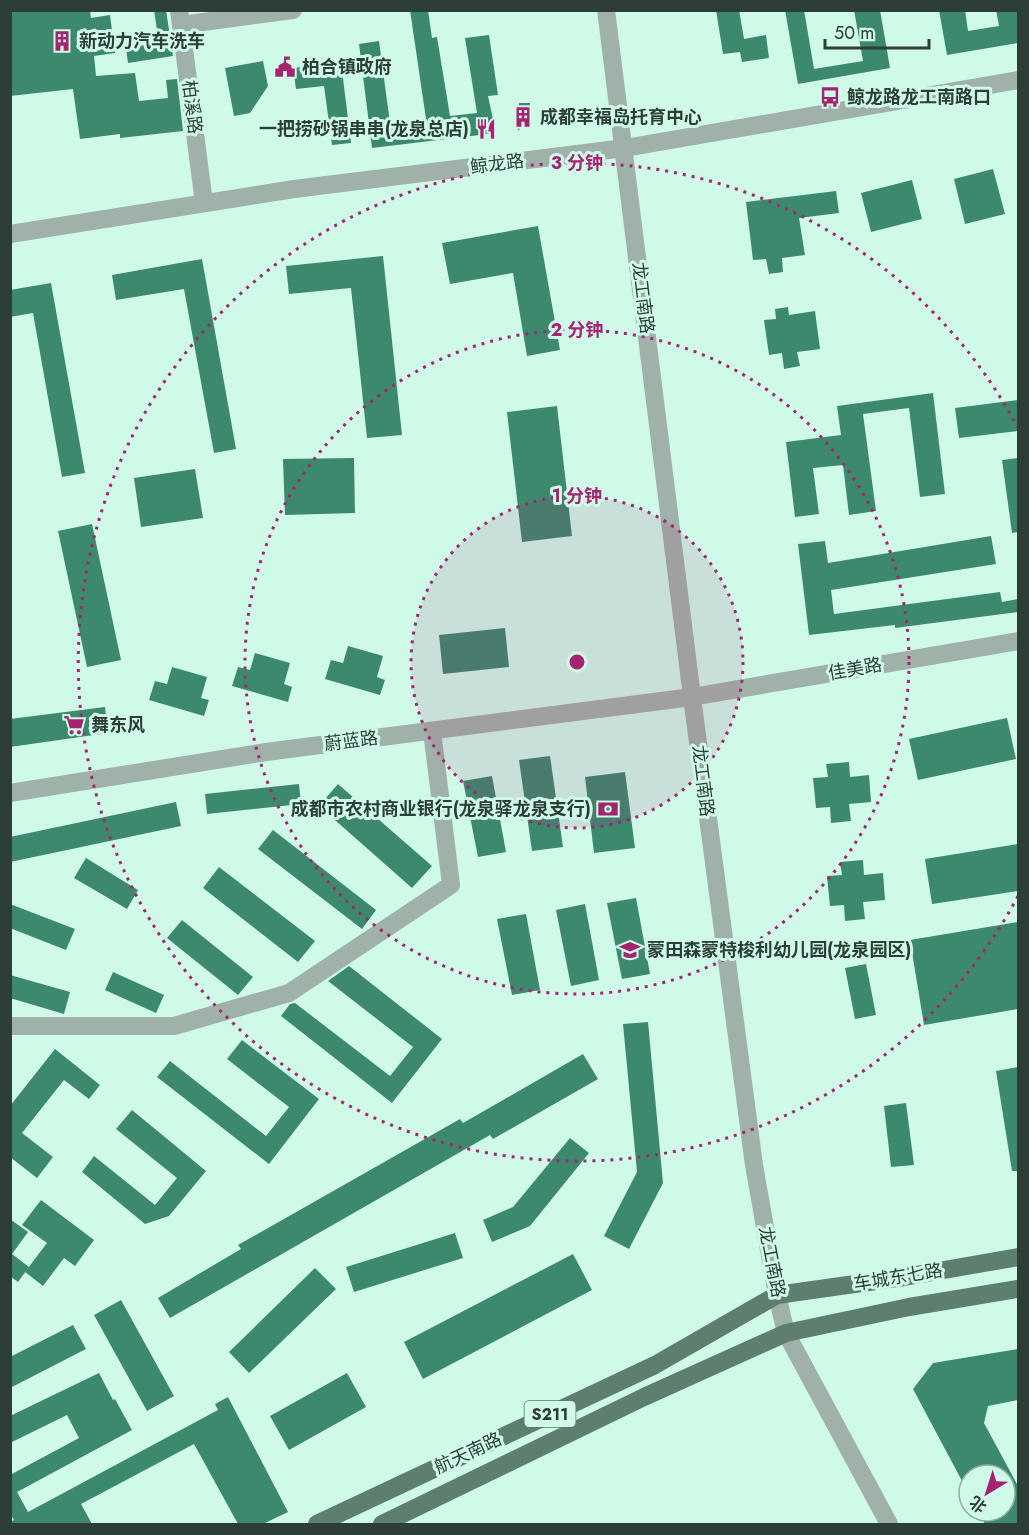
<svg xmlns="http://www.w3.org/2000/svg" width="1029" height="1535" font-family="Jost,'Noto Sans SC',sans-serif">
<rect width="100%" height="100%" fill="#cffae7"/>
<!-- building -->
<g fill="#3d896e">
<polygon points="10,10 90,10 91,18 110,15 115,53 94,56 96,76 135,73 139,101 168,98 166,80 177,79 183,131 120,138 120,134 80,139 73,89 10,96"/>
<polygon points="154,10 166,10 173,56 128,63 126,48 159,43"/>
<polygon points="410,10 428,10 432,38 437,37 450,116 477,113 465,38 489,35 498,95 488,96 496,133 372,148 359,44 379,41 390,123 426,119"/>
<polygon points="716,10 739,10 744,39 766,35 769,58 742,62 740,52 723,54"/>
<polygon points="785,10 804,10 814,69 863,61 854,10 880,10 890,68 798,84"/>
<polygon points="939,10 965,10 968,31 999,26 996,10 1018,10 1018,43 947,55"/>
<polygon points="263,61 268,86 250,113 234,116 225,68"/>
<polygon points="341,62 351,143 332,145 324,86 296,89 293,68"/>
<polygon points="519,103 530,103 529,119 518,131"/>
<polygon points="993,169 1005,214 965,224 954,179"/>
<polygon points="912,180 922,219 871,232 861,193"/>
<polygon points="836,191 839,213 799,218 805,255 782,258 783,272 769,274 766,259 753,260 746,202"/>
<polygon points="538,226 560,350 527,356 513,273 450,284 442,243"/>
<polygon points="383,256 402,435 367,438 351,288 289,294 286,266"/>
<polygon points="202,259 236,449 214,453 184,289 116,300 112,275"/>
<polygon points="51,283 85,473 62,477 33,313 10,317 10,290"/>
<polygon points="788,307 789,315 815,311 820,349 797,352 800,366 784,369 782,353 769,355 764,320 776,319 775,309"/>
<polygon points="933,393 945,494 920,497 909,408 863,414 876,511 849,515 843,465 813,468 819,514 795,517 786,442 841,435 837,406"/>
<polygon points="1018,400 1018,431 959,438 955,408"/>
<polygon points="557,406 572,536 522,542 507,412"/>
<polygon points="354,458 355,513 285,515 283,459"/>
<polygon points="1018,458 1018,532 1012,533 1002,460"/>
<polygon points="195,469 203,518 141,527 134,478"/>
<polygon points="92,524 121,660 87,667 58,531"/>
<polygon points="991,536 996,564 831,590 834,614 1000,592 1002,602 1018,599 1018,612 895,628 895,625 809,635 798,544 825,541 828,563"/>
<polygon points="505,628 509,667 443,674 439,635"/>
<polygon points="348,646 383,656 377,677 385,680 380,695 325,679 331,660 343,663"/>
<polygon points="255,653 290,663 284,684 292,687 288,702 232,686 238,667 250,670"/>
<polygon points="172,667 207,677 201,698 209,700 204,716 149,700 155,681 167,684"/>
<polygon points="105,707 108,733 10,747 10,719"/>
<polygon points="1007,718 1016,759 918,780 909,739"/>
<polygon points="550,756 563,847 532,851 519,760"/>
<polygon points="849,762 850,777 869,775 871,802 849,804 851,821 831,823 830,807 816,808 813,778 828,777 826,764"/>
<polygon points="625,772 635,848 594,853 585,777"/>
<polygon points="492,776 506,852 478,857 463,781"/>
<polygon points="299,784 301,804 207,814 205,794"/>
<polygon points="338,784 432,866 412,888 319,806"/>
<polygon points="176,802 181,826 10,862 10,837"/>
<polygon points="273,830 376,910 362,929 258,849"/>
<polygon points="1018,844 1018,891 932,904 925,859"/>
<polygon points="86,858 138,890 127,909 74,878"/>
<polygon points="863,860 864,875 883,873 885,900 863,902 865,919 845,921 844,905 830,906 827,876 842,875 840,862"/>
<polygon points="219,867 315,941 298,962 203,888"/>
<polygon points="636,898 650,974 622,979 607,903"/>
<polygon points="10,904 75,929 66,950 10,928"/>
<polygon points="585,904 599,980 571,986 556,910"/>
<polygon points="526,914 540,990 512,995 497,919"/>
<polygon points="182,920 253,977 238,995 167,938"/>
<polygon points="1018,922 1018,1009 924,1025 910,940"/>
<polygon points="866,964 876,1015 855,1019 845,968"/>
<polygon points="349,966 442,1039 392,1103 281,1016 290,1004 295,1003 390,1076 413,1047 328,981"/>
<polygon points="113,972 164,995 156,1013 105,990"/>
<polygon points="10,975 70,992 64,1014 10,998"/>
<polygon points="648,1022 663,1183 629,1249 604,1236 637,1172 623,1024"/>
<polygon points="242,1040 319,1099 269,1164 157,1077 170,1061 266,1136 289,1107 227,1059"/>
<polygon points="55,1049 100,1085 89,1099 64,1080 22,1133 53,1157 37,1178 10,1157 10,1106"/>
<polygon points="583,1054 598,1079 493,1139 490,1135 170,1318 158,1298 241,1249 238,1245 460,1119 463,1123"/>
<polygon points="1018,1067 1018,1171 1012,1171 996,1071"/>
<polygon points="906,1103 914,1165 891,1167 884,1106"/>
<polygon points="132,1110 206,1171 169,1216 145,1224 82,1172 94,1156 155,1205 177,1178 116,1129"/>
<polygon points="570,1138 589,1153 530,1226 492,1242 483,1220 513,1207"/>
<polygon points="41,1200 94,1240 75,1266 64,1258 43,1286 25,1272 47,1243 22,1225"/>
<polygon points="10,1219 28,1232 12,1254 29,1267 18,1282 10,1276"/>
<polygon points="455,1233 463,1258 354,1292 346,1267"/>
<polygon points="573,1254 592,1290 423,1379 404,1342"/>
<polygon points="315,1268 336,1289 249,1373 229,1352"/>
<polygon points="121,1300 174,1396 147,1411 94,1315"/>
<polygon points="73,1325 86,1349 10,1388 10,1357"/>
<polygon points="1018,1349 1018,1400 988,1406 984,1423 1018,1486 1018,1524 985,1524 978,1511 1005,1511 1005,1475 969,1475 969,1494 913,1389 933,1363"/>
<polygon points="99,1373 113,1400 115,1399 132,1430 17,1492 28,1512 218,1410 215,1404 228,1397 288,1512 263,1524 238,1524 194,1444 81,1504 92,1524 10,1524 10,1522 14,1520 10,1513 10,1475 79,1438 67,1415 10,1443 10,1416"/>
<polygon points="347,1373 366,1407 289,1450 270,1416"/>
</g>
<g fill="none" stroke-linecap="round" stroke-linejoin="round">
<!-- minor -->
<g stroke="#a0b1a9" stroke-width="18">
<polyline points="179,10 204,203"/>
<polyline points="606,10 692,697 754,1165 777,1295 786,1333 889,1524"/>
<polyline points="181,25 293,10"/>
<polyline points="10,234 294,189 625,148 1018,80"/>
<polyline points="10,793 266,752 692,697 1018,641"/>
<polyline points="10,1026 174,1026 289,993 451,885 432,731"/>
</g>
<!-- major -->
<g stroke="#5e7e70" stroke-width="18">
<polyline points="317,1524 655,1365 777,1295 904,1277 1018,1257"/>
<polyline points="382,1524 644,1397 786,1333 909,1307 1018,1289"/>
</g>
</g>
<!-- distance rings -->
<circle cx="577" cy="662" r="166" fill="#a62371" fill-opacity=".12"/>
<g fill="none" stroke="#a62371" stroke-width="3" stroke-dasharray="3 6">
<circle cx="577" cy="662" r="166"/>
<circle cx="577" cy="662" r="332"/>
<path d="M1018 896A499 499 0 1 1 1018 428"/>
</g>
<!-- icons -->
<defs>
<g id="building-bare" transform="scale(1.62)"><path d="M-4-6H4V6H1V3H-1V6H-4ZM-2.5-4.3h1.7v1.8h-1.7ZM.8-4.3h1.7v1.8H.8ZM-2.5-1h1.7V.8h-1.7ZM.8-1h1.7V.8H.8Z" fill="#a62371" stroke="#cffae7" stroke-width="2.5" paint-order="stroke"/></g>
<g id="civic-bare" transform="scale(1.62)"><path d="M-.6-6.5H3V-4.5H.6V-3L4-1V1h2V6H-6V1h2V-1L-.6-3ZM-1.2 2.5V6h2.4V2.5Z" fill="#a62371" stroke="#cffae7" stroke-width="2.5" paint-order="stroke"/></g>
<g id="bus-bare" transform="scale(1.62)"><path d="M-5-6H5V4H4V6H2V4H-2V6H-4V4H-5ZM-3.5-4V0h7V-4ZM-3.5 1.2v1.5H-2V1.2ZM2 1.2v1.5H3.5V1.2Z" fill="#a62371" stroke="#cffae7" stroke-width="2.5" paint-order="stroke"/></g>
<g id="restaurant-bare" transform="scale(1.62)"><path d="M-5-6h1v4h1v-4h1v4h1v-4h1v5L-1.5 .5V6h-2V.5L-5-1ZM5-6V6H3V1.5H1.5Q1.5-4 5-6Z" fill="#a62371" stroke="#cffae7" stroke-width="2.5" paint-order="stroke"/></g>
<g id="supermarket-bare" transform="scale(1.62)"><path d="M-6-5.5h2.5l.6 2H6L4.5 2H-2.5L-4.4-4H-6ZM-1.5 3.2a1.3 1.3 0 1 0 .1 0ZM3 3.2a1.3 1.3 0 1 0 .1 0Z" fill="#a62371" stroke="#cffae7" stroke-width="2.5" paint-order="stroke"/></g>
<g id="bank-bare" transform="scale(1.62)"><path d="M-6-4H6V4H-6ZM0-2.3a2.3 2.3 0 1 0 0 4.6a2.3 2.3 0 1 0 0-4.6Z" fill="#a62371" stroke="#cffae7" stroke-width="2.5" paint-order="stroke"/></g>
<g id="school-bare" transform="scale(1.62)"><path d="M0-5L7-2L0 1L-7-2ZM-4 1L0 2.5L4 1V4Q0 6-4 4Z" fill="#a62371" stroke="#cffae7" stroke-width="2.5" paint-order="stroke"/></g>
</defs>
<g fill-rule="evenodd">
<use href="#building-bare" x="62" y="41"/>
<use href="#civic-bare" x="285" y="67"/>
<use href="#bus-bare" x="830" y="97"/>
<use href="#building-bare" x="523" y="117"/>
<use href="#restaurant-bare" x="486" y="129"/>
<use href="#supermarket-bare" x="74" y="725"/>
<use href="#bank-bare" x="608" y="809"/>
<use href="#school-bare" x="630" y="950"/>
</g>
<g text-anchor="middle" stroke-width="6" stroke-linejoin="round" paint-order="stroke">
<!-- shield labels -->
<rect fill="#cffae7" stroke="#5e766c" stroke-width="1.5" x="524.5" y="1401" width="51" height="26" rx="4.5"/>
<g font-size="16" font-weight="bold" fill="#2d3e37">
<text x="550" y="1420">S211</text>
</g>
<!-- poi labels -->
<g font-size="18" font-weight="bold" fill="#2d3e37" stroke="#cffae7" text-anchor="start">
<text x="79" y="47">新动力汽车洗车</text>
<text x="302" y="73">柏合镇政府</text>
<text x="847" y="103">鲸龙路龙工南路口</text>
<text x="540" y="123">成都幸福岛托育中心</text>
<text x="469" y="135" text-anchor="end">一把捞砂锅串串(龙泉总店)</text>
<text x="91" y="731">舞东风</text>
<text x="591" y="815" text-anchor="end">成都市农村商业银行(龙泉驿龙泉支行)</text>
<text x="647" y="956">蒙田森蒙特梭利幼儿园(龙泉园区)</text>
</g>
<!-- street labels -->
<g font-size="18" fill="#2d3e37" stroke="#cffae7">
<text transform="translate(192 107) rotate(83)" y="6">柏溪路</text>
<text transform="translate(497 164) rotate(-7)" y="6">鲸龙路</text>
<text transform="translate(643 298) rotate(83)" y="6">龙工南路</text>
<text transform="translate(855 669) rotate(-10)" y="6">佳美路</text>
<text transform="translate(351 741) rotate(-7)" y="6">蔚蓝路</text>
<text transform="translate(703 781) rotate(83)" y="6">龙工南路</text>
<text transform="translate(772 1262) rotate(79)" y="6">龙工南路</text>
<text transform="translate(898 1277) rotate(-9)" y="6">车城东七路</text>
<text transform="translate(468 1453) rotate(-25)" y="6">航天南路</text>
</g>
</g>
<circle cx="577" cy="662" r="9" fill="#a62371" stroke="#cffae7" stroke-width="3"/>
<g font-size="18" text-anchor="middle" font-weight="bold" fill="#a62371" stroke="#cffae7" stroke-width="6" stroke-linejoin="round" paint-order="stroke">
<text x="577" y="169">3 分钟</text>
<text x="577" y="336">2 分钟</text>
<text x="577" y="502">1 分钟</text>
</g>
<!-- border -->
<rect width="1029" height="1535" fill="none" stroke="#2d3e37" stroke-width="24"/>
<!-- north arrow -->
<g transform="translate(987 1493) rotate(218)"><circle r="28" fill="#cffae7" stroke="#8eafa1" stroke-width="1.5"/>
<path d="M0-4.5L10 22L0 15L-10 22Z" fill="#a62371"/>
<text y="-9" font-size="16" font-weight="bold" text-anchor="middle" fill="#2d3e37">北</text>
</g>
<!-- scale -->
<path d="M825 39v9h104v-9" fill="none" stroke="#2d3e37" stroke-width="3"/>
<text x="834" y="39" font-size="18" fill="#2d3e37" stroke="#cffae7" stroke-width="4.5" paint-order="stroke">50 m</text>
</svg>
